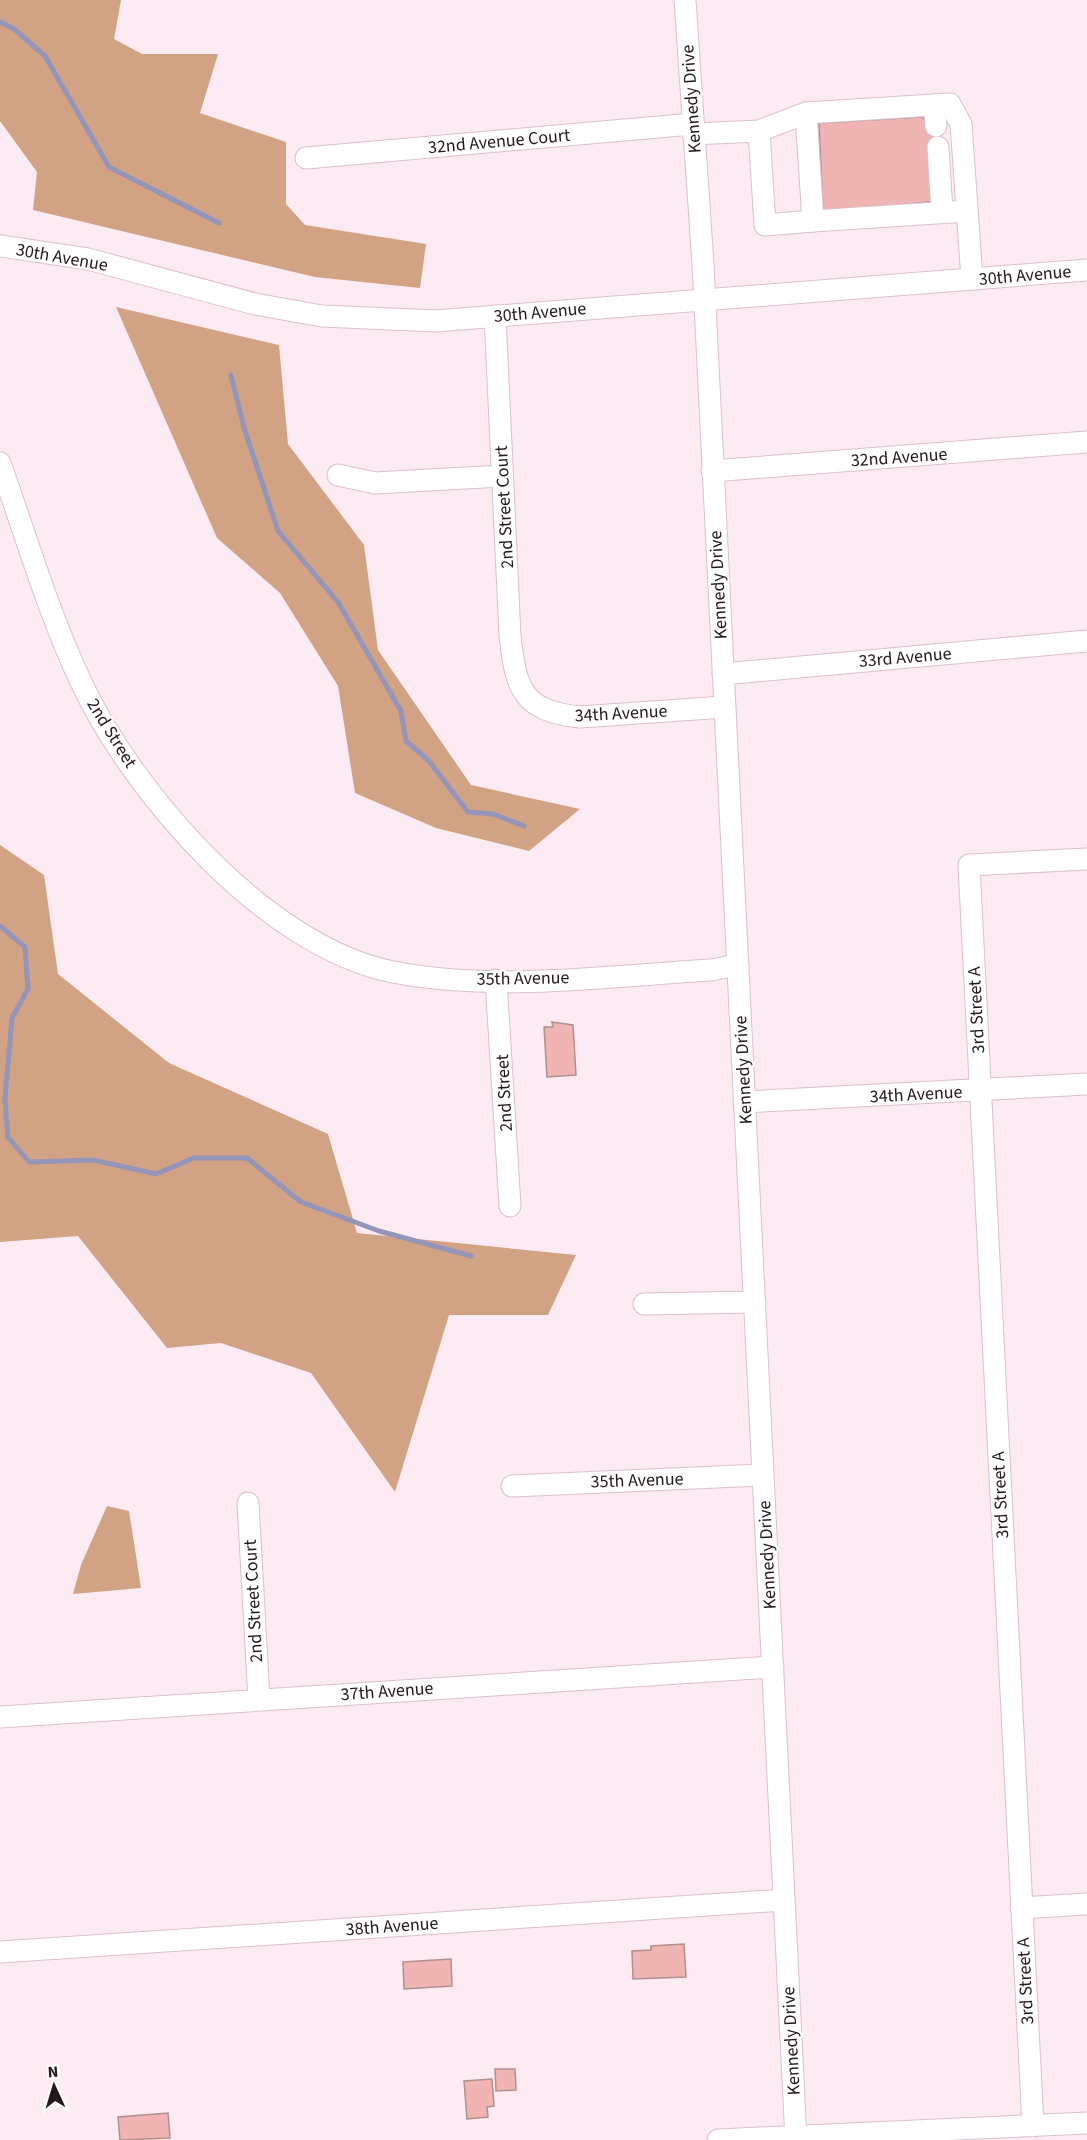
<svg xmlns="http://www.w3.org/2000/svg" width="1087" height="2140" font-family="'Source Sans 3',sans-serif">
<rect width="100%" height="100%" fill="#fdebf3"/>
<!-- forest -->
<g fill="#d1a384">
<polygon points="0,0 121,0 114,39 142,54 218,54 200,113 286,142 286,204 305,225 426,244 420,288 315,277 33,210 37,172 0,121"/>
<polygon points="116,307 279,345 288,444 364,545 378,650 471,785 580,809 529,851 436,828 355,793 338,686 280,593 217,538"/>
<polygon points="0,845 44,875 58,974 169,1063 328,1134 357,1233 576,1255 548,1315 449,1315 395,1492 311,1373 221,1343 167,1348 78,1236 0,1242"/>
<polygon points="107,1506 129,1511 141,1588 73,1594 81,1565"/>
</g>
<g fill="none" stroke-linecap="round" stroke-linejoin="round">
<!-- stream -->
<g stroke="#9495b9" stroke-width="5">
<polyline points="0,22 14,29 45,56 109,167 219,223"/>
<polyline points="231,375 245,431 278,531 338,602 401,711 406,741 429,761 468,812 493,814 524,826"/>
<polyline points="0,926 25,947 28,989 12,1018 5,1099 8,1137 29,1162 93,1160 156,1174 194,1158 247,1158 301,1202 379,1231 471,1256"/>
</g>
</g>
<!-- building -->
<g fill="#f0b5b2" stroke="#af908f" stroke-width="1.5">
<polygon points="922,117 932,128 938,201 823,213 819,123"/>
<polygon points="552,1022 573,1025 576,1075 547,1077 544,1027 553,1027"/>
<polygon points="684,1944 686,1977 633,1979 632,1951 651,1950 651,1946"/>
<polygon points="451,1959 452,1986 404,1989 403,1962"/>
<polygon points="495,2069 515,2069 516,2090 496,2091"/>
<polygon points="492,2079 494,2106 487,2107 488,2117 467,2119 464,2081"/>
<polygon points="168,2113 170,2138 120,2140 118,2117"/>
</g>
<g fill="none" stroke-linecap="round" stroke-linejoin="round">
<!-- minor casing -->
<g stroke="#dcbfcd" stroke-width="23">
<g id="minor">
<polyline points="685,0 703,264 796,2140"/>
<polyline points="934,105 936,126"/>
<polyline points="806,113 950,104 961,124 972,279"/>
<polyline points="693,134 759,131 806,113 813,221 765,225 759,131"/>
<polyline points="938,147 942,212"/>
<polyline points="306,158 692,124"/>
<polyline points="813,221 967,211"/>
<polyline points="0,246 88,259 255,304 322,316 435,321 1087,270"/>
<path d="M495,316L510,636C516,689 522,711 580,717L724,707"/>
<path d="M0,463C26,536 48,612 81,682C134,795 267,947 393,972C497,992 607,976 711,970L738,965"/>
<polyline points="712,471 1087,442"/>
<polyline points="338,475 375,483 502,476"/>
<polyline points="723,674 1087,641"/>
<polyline points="496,980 510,1206"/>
<polyline points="744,1102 1087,1084"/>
<polyline points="644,1304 755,1302"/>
<polyline points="512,1486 762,1475"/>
<polyline points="248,1503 259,1699"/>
<polyline points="0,1717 773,1667"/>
<polyline points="1021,1908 1087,1904"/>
<polyline points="0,1952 784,1900"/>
<polyline points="1033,2126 969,865 1087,859"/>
<polyline points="718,2140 1087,2123"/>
</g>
</g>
<!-- minor -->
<use href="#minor" stroke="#fff" stroke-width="21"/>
</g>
<g text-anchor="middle" stroke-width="4.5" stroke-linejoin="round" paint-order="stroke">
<!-- street labels -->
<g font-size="18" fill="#21171c" stroke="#fff">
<text transform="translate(691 99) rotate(-94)" y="6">Kennedy Drive</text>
<text transform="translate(499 141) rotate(-5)" y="6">32nd Avenue Court</text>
<text transform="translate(62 257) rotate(10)" y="6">30th Avenue</text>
<text transform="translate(1025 275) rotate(-5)" y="6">30th Avenue</text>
<text transform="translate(540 312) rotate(-5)" y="6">30th Avenue</text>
<text transform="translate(899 457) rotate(-4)" y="6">32nd Avenue</text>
<text transform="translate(504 507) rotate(-93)" y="6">2nd Street Court</text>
<text transform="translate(718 585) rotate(-93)" y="6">Kennedy Drive</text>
<text transform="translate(905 657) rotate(-5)" y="6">33rd Avenue</text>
<text transform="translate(621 713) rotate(-3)" y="6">34th Avenue</text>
<text transform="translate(112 733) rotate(58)" y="6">2nd Street</text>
<text transform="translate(523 978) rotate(-1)" y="6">35th Avenue</text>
<text transform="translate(976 1010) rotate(-93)" y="6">3rd Street A</text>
<text transform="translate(743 1070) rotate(-93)" y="6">Kennedy Drive</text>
<text transform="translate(504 1093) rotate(-93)" y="6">2nd Street</text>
<text transform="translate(916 1094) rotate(-3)" y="6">34th Avenue</text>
<text transform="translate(637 1480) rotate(-2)" y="6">35th Avenue</text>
<text transform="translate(1000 1495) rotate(-93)" y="6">3rd Street A</text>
<text transform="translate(767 1555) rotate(-93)" y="6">Kennedy Drive</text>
<text transform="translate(253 1601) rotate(-93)" y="6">2nd Street Court</text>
<text transform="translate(387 1691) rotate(-4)" y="6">37th Avenue</text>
<text transform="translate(392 1926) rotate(-4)" y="6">38th Avenue</text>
<text transform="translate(1025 1981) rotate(-93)" y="6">3rd Street A</text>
<text transform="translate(791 2041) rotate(-93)" y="6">Kennedy Drive</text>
</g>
</g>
<!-- north arrow -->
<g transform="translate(54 2086) rotate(356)" stroke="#ffffff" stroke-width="4.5" paint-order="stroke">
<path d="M0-4.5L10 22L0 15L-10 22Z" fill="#21171c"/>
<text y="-9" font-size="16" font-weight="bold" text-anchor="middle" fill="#21171c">N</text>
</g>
</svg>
